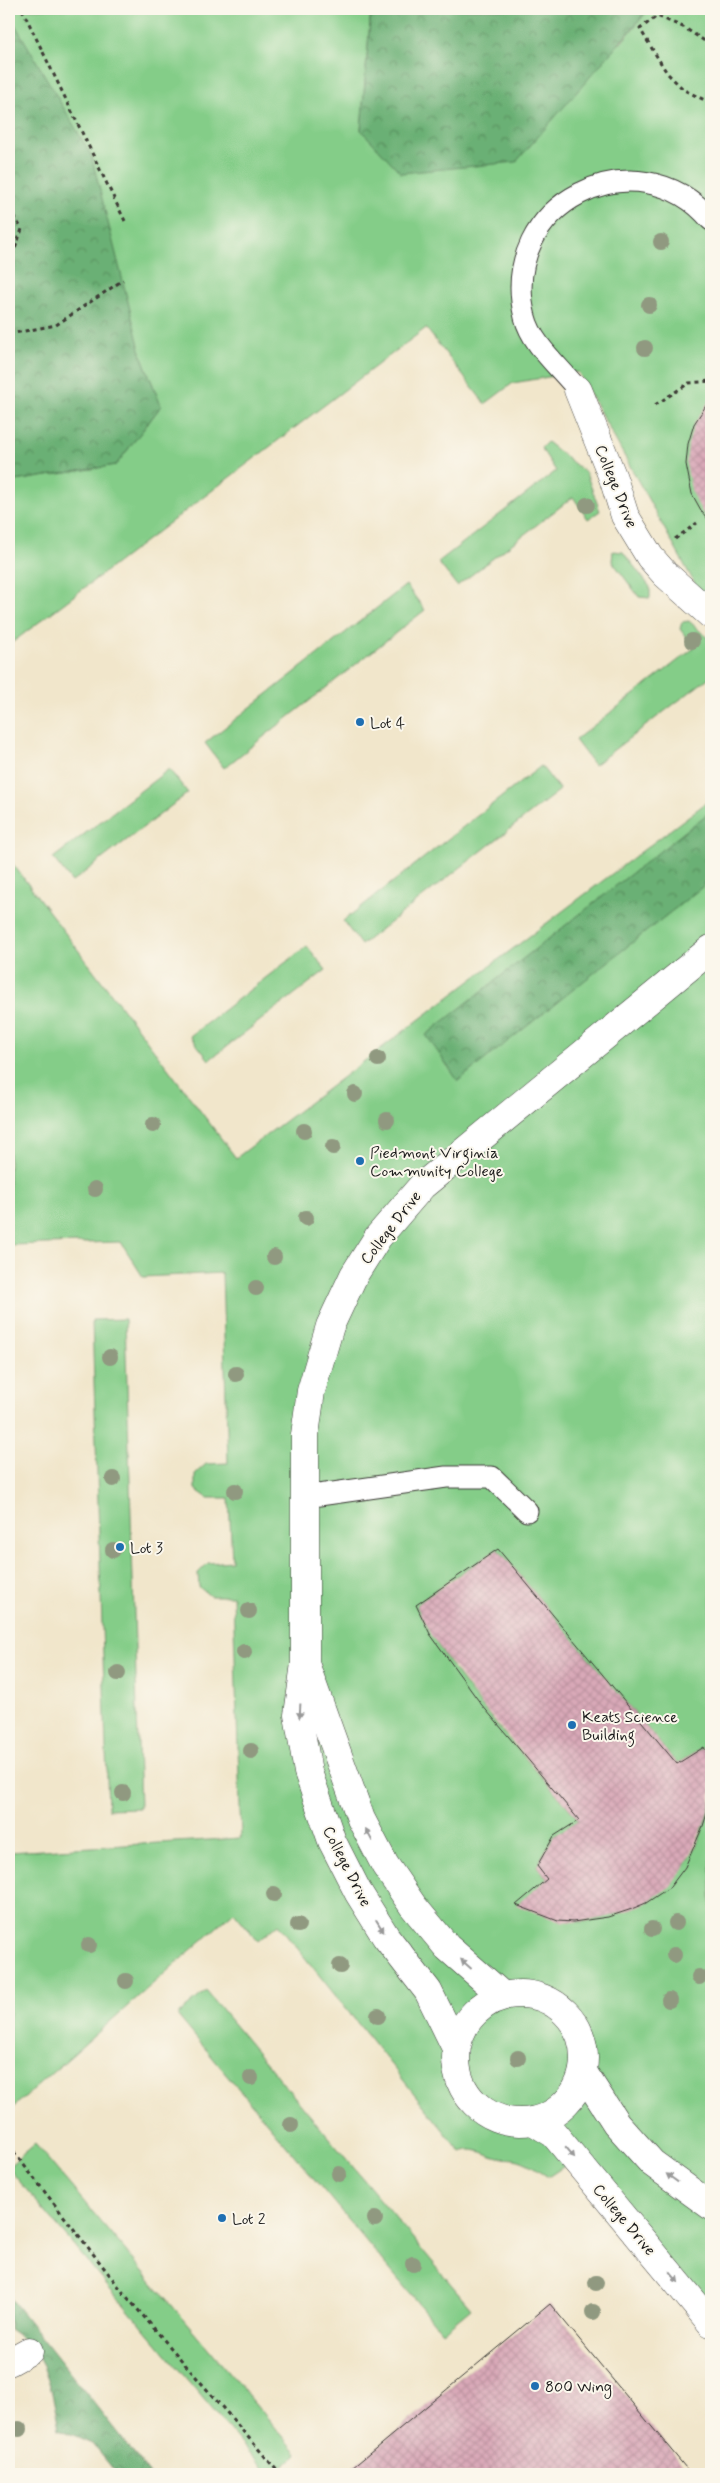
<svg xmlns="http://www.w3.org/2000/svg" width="720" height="2483" font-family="Mynerve,sans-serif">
<defs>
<pattern id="forest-crowns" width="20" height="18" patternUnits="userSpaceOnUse" patternTransform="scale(1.25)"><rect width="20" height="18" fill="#6bb074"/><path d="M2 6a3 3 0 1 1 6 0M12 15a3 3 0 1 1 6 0" fill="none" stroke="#578e5e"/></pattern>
<pattern id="building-cross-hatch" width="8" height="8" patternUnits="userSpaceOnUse" patternTransform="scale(1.25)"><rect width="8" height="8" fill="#d9a9b8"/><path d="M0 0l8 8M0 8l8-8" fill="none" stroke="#ba919e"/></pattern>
</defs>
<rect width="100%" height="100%" fill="#fbf7ec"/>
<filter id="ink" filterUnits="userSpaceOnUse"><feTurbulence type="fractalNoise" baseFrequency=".02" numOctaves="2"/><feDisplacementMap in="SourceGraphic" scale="10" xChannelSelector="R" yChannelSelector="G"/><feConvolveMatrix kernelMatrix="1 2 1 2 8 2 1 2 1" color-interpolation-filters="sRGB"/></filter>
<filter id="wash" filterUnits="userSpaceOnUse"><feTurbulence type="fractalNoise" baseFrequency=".0096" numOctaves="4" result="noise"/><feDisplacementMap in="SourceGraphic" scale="20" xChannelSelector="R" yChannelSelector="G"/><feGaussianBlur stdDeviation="1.12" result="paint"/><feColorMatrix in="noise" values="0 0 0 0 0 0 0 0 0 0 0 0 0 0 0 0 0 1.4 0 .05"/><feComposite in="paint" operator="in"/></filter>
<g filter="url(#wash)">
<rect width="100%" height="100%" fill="#f1e6cb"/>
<!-- grass -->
<g fill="#84cd88" stroke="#507452">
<polygon points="9,9 371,9 361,130 621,43 649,9 711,9 711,613 578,372 513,383 485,404 426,328 9,645 9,482 116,465 161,406 9,14"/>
<polygon points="547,442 586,473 600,511 588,519 573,497 457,586 438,562 556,471 541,448"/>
<polygon points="613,551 623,552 650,587 650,598 639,597 612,561"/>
<polygon points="406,585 425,610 224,768 205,743"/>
<polygon points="689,621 711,641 711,676 594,765 575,740 694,648 680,629 682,622"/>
<polygon points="541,766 560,790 361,945 343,921"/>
<polygon points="169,769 188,793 72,882 53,858"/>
<path d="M711,799V1765L704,1747L677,1764L498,1549L447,1582L416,1605C452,1682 524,1755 579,1820L554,1836L537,1866L547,1879L517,1905C534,1910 553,1918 571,1921C584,1924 604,1918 616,1914C676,1895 696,1860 711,1801V2323L575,2159L548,2177C538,2170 527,2161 514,2159C509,2158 504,2159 499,2158C486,2155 475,2146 461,2152L278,1924L258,1941L234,1912L9,2111V1852L241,1838L233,1596H210L199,1587L198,1573L208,1563L232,1561L229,1498H208L195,1489V1474L206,1464L228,1463L222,1273L143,1277L121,1242L9,1245V859L236,1158Z"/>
<polygon points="307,946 326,970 209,1060 190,1036"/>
<polygon points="125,1319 140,1808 108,1809 92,1320"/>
<polygon points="206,1991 471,2308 442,2332 177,2015"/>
<polygon points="35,2144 298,2454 274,2474 267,2474 9,2169 9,2166"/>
</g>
<!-- forest -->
<g fill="url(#forest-crowns)" stroke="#446648">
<polygon points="371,9 649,9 516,162 401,173 361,130"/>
<polygon points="9,14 91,155 142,357 161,406 116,465 9,482"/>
<polygon points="711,811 711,880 458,1081 426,1035"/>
<path d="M9,2296L150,2474H117L92,2443L59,2429C51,2387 48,2354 9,2329Z"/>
</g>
<g id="blocks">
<!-- building -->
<g fill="url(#building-cross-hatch)">
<polygon points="711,398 711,523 702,512 692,494 686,464 688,444 694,424"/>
<polygon points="498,1549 677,1764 704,1747 711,1763 711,1801 703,1826 685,1867 670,1887 646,1903 629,1910 608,1917 573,1922 558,1921 516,1905 547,1879 537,1866 554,1836 579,1820 481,1704 430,1634 416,1605"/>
<polygon points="550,2304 691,2474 357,2474 352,2468"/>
</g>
</g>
</g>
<g filter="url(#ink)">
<use href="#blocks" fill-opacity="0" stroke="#3c3a36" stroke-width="1"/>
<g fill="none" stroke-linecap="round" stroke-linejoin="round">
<!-- lane casing -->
<g stroke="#3c3a36" stroke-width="23">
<g id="lane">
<path d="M578,390C560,367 532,345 525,317C496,204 638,133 711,220"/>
<polyline points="305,1497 446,1477 492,1477 527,1511"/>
</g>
</g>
<!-- street casing -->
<g stroke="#3c3a36" stroke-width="29">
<g id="street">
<polyline points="578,390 613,478 625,516 650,557 665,574 711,615"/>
<polyline points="307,1669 361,1819 385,1865 413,1906 447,1947 503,1996"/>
<circle cx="520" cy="2058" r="64"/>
<polyline points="456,2048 428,1991 386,1937 358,1892 332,1841 308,1772 298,1715 305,1663 305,1435 311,1391 330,1326 354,1275 378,1237 422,1186 711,949"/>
<polyline points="583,2072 616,2123 652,2163 711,2206"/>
<polyline points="533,2121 554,2134 711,2323"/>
<polyline points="9,2362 29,2351"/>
</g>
</g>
<!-- path -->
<g stroke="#3c3a36" stroke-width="3" stroke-dasharray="4 4" stroke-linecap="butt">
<polyline points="22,9 125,221"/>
<polyline points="711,45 683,27 657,16 640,29 667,73 684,90 711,103"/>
<polyline points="9,209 22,229 9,266"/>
<polyline points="9,334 56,325 123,280"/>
<polyline points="655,405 689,383 711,381"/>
<polyline points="675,539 697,523"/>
<polyline points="9,2146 126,2296 280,2474"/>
</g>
<!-- lane -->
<use href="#lane" stroke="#fff" stroke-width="21"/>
<!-- street -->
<use href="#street" stroke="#fff" stroke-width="28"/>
</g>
<!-- trees -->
<g fill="#909980">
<circle cx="661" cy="242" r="8"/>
<circle cx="649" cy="305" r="8"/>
<circle cx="645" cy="348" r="8"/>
<circle cx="587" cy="505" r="8"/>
<circle cx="692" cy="641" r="8"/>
<circle cx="378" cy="1059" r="8"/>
<circle cx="355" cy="1094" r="8"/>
<circle cx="387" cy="1120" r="8"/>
<circle cx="153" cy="1125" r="8"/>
<circle cx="304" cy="1131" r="8"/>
<circle cx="333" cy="1147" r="8"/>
<circle cx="95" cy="1189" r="8"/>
<circle cx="306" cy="1218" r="8"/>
<circle cx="274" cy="1257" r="8"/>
<circle cx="256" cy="1288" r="8"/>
<circle cx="110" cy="1357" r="8"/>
<circle cx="236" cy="1374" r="8"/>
<circle cx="113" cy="1479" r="8"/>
<circle cx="235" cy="1491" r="8"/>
<circle cx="113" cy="1550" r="8"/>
<circle cx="249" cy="1611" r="8"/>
<circle cx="244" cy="1652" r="8"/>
<circle cx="118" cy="1673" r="8"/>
<circle cx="251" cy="1751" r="8"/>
<circle cx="123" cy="1793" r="8"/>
<circle cx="274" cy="1894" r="8"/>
<circle cx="676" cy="1923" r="8"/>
<circle cx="298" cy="1925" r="8"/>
<circle cx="652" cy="1929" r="8"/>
<circle cx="89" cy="1945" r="8"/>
<circle cx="674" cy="1955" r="8"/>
<circle cx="340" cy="1966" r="8"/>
<circle cx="699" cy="1977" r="8"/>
<circle cx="126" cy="1981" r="8"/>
<circle cx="669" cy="2000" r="8"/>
<circle cx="378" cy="2016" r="8"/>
<circle cx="518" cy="2058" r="8"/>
<circle cx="251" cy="2078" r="8"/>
<circle cx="291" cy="2125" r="8"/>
<circle cx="339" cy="2174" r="8"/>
<circle cx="375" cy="2219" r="8"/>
<circle cx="413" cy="2264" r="8"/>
<circle cx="596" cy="2283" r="8"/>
<circle cx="593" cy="2312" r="8"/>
<circle cx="19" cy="2429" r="8"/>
</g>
<!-- one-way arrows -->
<defs><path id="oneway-solid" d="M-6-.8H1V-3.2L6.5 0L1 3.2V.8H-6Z" transform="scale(1.25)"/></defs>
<g fill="#999">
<use href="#oneway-solid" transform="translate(300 1711) rotate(93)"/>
<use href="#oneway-solid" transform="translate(369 1835) rotate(-118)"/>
<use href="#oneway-solid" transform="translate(380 1926) rotate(58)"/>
<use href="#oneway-solid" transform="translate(466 1964) rotate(-138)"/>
<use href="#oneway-solid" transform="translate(570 2152) rotate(50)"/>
<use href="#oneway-solid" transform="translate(672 2178) rotate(-144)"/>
<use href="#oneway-solid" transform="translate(674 2277) rotate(50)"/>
</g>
</g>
<!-- markers -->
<g fill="#1f6fb2" stroke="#fbf7ec" stroke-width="2">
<circle cx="360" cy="722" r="5"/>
<circle cx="360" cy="1161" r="5"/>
<circle cx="120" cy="1547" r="5"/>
<circle cx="572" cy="1725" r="5"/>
<circle cx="222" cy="2218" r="5"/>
<circle cx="535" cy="2386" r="5"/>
</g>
<g text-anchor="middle" stroke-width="4" stroke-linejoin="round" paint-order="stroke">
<!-- street labels -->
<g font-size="16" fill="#1c1c1c" stroke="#fbf7ec">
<text transform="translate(617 486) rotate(68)" y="6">College Drive</text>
<text transform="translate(390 1227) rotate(-52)" y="6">College Drive</text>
<text transform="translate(348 1866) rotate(63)" y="6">College Drive</text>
<text transform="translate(625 2219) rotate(50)" y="6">College Drive</text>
</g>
<!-- poi labels -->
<g font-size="16" fill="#1c1c1c" stroke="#fbf7ec" text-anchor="start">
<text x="370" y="728">Lot 4</text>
<text x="370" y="1158">Piedmont Virginia<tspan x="370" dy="18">Community College</tspan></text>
<text x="130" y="1553">Lot 3</text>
<text x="582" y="1722">Keats Science<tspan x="582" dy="18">Building</tspan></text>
<text x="232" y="2224">Lot 2</text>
<text x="545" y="2392">800 Wing</text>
</g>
</g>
<!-- margin -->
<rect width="720" height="2483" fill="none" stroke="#fbf7ec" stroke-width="30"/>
</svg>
